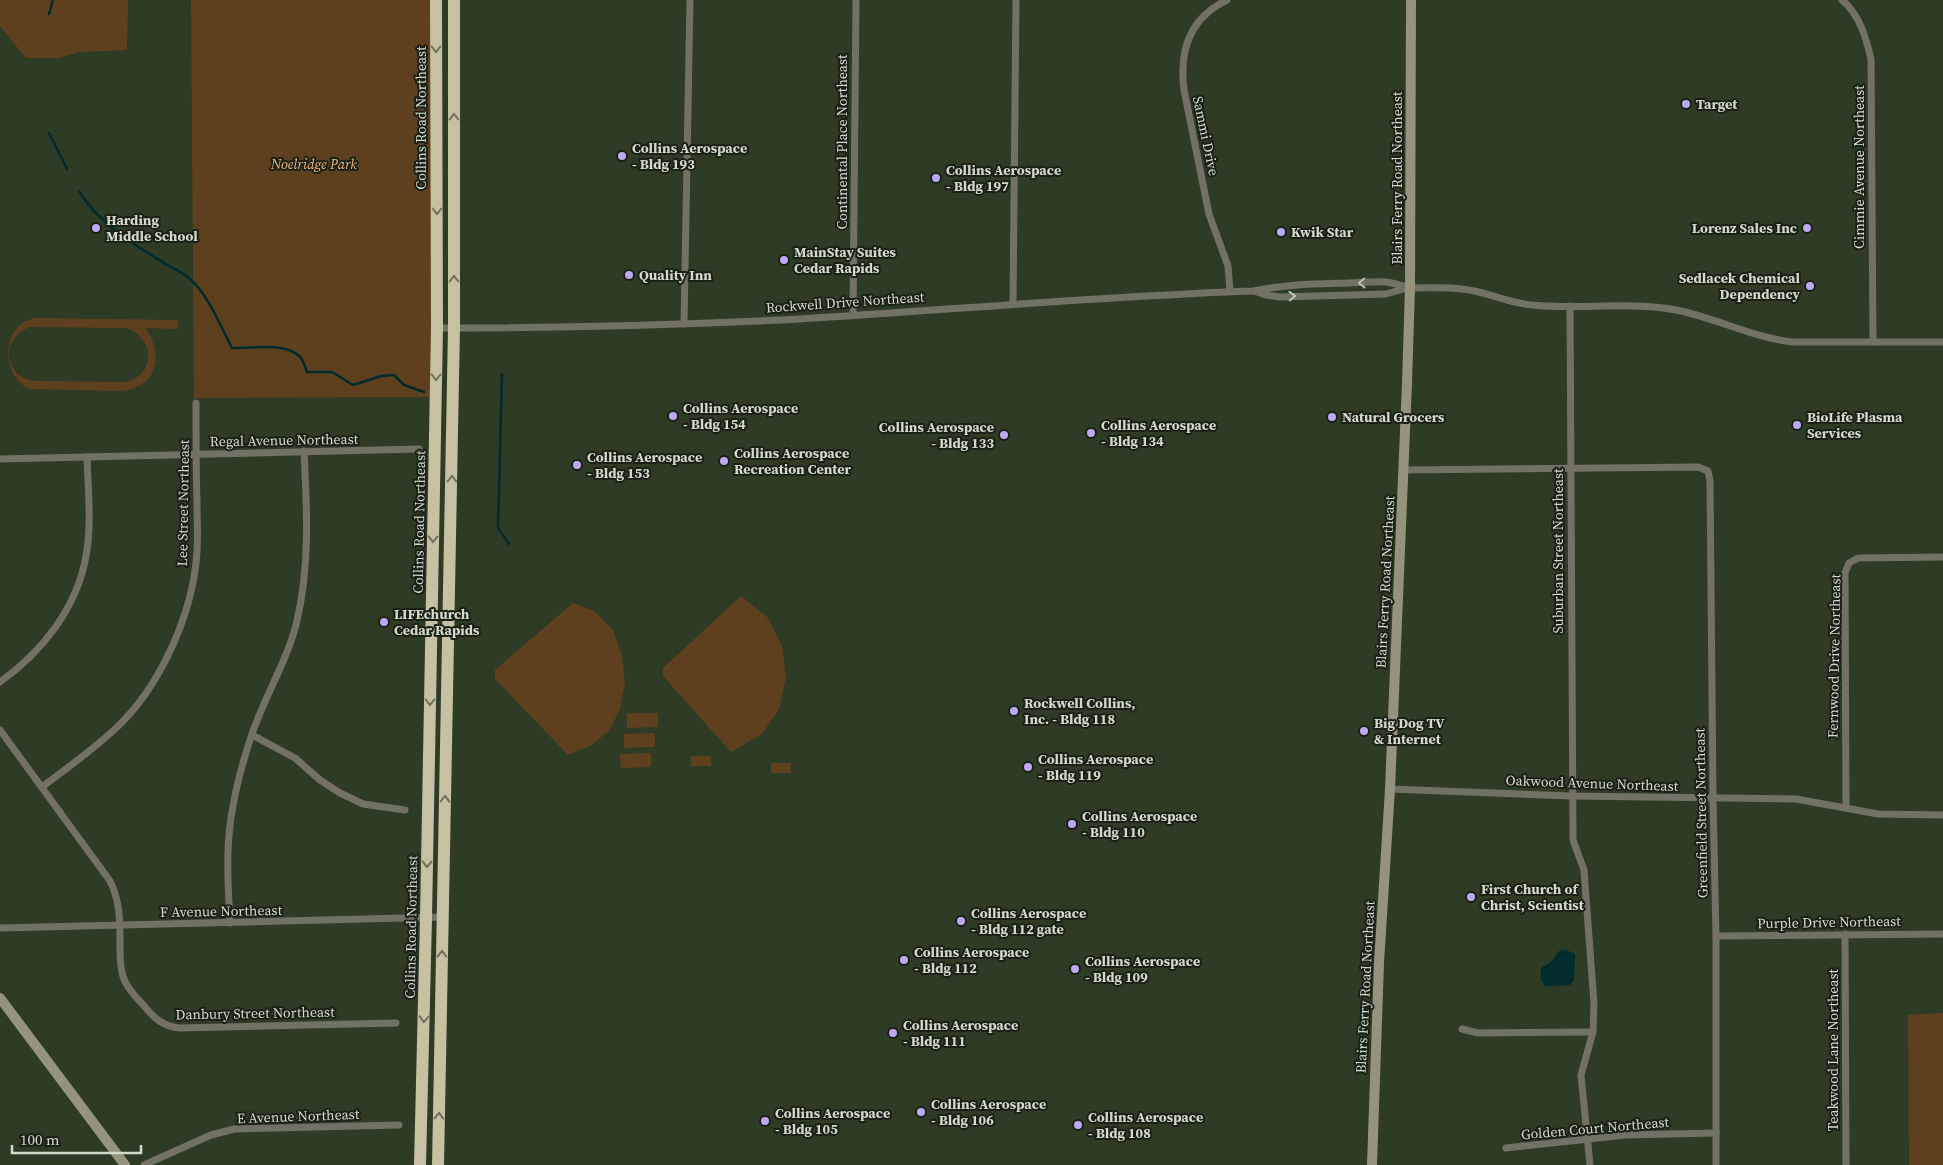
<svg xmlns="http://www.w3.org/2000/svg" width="1943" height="1165" font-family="'Source Serif 4',serif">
<rect width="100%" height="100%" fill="#2e3b25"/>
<!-- green -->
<g fill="#5e401f" fill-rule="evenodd">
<polygon points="0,0 128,0 127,50 79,52 59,58 26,58 0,26"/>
<polygon points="191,0 436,0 436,397 194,398"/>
<path d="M36,318L178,320V329L145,328C165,354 157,388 121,391L30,389C0,376 0,324 36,318ZM30,327L127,328C155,339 156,373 127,382L36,381C3,378 0,337 30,327Z"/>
<polygon points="741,596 768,618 782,646 786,677 779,709 762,734 731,752 663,676 663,668"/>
<polygon points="573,603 594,611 613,630 622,656 625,683 620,709 609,731 590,746 568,755 495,679 495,670"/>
<polygon points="658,713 658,727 627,728 627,713"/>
<polygon points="655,733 655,747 624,748 624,734"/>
<polygon points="651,753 651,767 621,768 620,754"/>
<rect x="691" y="756" width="20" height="10"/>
<rect x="771" y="763" width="20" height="10"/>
<polygon points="1943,1013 1943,1165 1909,1165 1908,1015"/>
</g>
<!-- water -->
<polygon fill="#022b2c" points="1565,950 1574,953 1575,956 1574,981 1570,985 1545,986 1541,979 1541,968 1552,961 1559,951"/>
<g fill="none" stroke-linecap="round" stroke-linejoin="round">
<!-- stream -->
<g stroke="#022b2c" stroke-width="2.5">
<polyline points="49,14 53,0"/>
<polyline points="49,133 67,169"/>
<path d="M79,191C99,224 132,243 164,263C172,268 183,272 190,279C209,296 220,325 232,348C251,349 288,341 301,358C304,362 305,368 307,372H332L353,385L381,376L394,375L404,385L424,392"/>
<polyline points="502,374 498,528 509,544"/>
</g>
<!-- street -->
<g stroke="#737165" stroke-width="7">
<path d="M1227,0C1189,18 1179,51 1184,90L1209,214L1228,266L1230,291"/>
<path d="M1842,0C1860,15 1866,38 1871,59L1873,342"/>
<polyline points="1254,291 1266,295 1280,297 1386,294 1407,288"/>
<polyline points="1013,304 1016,0"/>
<polyline points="1570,306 1573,835 1573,840 1584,870 1594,1004 1593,1032 1581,1075 1590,1165"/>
<polyline points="853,315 856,0"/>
<polyline points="684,324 690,0"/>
<path d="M437,328C557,328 679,325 799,319C951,310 1102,296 1254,291C1285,284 1317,284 1348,283C1361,283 1374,281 1386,282C1395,283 1404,287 1412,288C1429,288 1445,287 1462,289C1486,291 1507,303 1532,305C1579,310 1628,301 1676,310C1717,318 1750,337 1792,342H1943"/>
<polyline points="0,459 419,449"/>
<polyline points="1404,470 1698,467 1708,471 1710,481 1713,798 1716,936 1716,1165"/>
<path d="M0,682C42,652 77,608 86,556C92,524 88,490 87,457"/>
<path d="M0,730L110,881C121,903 120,925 120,949C120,959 120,970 124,979C128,990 137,998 145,1007C155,1019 163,1026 179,1028L396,1023"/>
<polyline points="252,735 295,758 320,780 340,793 363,804 405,810"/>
<path d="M42,787C66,769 91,751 114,730C160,688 193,614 197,552C198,535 197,518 197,502C196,469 196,436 196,403"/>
<polyline points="1390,789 1572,796 1796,799 1878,814 1943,815"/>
<polyline points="1846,808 1845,573 1849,563 1858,558 1943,557"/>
<path d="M230,923C229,900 227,875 228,852C229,813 239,773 251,737C264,697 287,662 297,621C310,565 307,509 304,451"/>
<polyline points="0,928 443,917"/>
<polyline points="1845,934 1846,1165"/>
<polyline points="1716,936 1943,934"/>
<polyline points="1462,1029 1478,1033 1593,1032"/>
<polyline points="1506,1148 1626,1135 1716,1133"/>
<polyline points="144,1165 211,1135 234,1129 399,1125"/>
</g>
<!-- secondary -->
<g stroke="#95927e" stroke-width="10">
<polyline points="0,998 125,1165"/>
<polyline points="1372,1165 1379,963 1390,789 1407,383 1410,288 1411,0"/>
</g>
<!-- highway -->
<g stroke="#c6c1a3" stroke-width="12">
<polyline points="420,1165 426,918 437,328 436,0"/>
<polyline points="438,1165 454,328 454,0"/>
</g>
</g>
<!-- one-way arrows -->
<defs><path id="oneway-chevron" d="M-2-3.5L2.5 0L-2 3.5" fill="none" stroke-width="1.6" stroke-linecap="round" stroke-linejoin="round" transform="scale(1.25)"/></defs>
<g stroke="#70705c">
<use href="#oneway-chevron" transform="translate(436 49) rotate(90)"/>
<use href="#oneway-chevron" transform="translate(454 117) rotate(-90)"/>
<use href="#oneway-chevron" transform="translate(437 211) rotate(90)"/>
<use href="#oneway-chevron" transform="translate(454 279) rotate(-90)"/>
<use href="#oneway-chevron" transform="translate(436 377) rotate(91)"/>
<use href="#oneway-chevron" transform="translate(452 479) rotate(-89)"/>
<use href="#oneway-chevron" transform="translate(433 539) rotate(91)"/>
<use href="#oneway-chevron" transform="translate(430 702) rotate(91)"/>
<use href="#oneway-chevron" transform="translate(445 799) rotate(-89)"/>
<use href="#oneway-chevron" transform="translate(427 864) rotate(91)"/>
<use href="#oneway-chevron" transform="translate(442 954) rotate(-89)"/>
<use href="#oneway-chevron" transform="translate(424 1019) rotate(92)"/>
<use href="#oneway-chevron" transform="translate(439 1116) rotate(-89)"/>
</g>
<g stroke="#bac0b2">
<use href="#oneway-chevron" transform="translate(1362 283) rotate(179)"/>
<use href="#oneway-chevron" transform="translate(1292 296) rotate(-2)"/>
</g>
<!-- markers -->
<g fill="#bea9f5" stroke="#1a2016" stroke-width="2">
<circle cx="1686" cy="104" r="5"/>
<circle cx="622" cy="156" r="5"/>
<circle cx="936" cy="178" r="5"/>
<circle cx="96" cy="228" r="5"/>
<circle cx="1807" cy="228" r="5"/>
<circle cx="1281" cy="232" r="5"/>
<circle cx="784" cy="260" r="5"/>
<circle cx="629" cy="275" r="5"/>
<circle cx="1810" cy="286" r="5"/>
<circle cx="673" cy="416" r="5"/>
<circle cx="1332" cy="417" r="5"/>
<circle cx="1797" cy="425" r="5"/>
<circle cx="1091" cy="433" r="5"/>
<circle cx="1004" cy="435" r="5"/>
<circle cx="724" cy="461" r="5"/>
<circle cx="577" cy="465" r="5"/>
<circle cx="384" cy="622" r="5"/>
<circle cx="1014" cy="711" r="5"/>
<circle cx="1364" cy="731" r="5"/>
<circle cx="1028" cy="767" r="5"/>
<circle cx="1072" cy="824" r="5"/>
<circle cx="1471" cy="897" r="5"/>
<circle cx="961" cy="921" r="5"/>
<circle cx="904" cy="960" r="5"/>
<circle cx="1075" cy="969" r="5"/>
<circle cx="893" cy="1033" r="5"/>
<circle cx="921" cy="1112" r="5"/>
<circle cx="765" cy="1121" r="5"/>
<circle cx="1078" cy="1125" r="5"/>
</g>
<g text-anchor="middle" stroke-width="4" stroke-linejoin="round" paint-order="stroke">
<!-- poi labels -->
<g font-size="14" font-weight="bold" fill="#d2dacc" stroke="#1a2016" text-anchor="start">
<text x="1696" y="109">Target</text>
<text x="632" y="153">Collins Aerospace<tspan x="632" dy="16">- Bldg 193</tspan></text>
<text x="946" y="175">Collins Aerospace<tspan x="946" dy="16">- Bldg 197</tspan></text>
<text x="106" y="225">Harding<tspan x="106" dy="16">Middle School</tspan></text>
<text x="1797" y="233" text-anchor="end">Lorenz Sales Inc</text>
<text x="1291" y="237">Kwik Star</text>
<text x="794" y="257">MainStay Suites<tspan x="794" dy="16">Cedar Rapids</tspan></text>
<text x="639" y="280">Quality Inn</text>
<text x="1800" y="283" text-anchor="end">Sedlacek Chemical<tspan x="1800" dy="16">Dependency</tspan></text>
<text x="683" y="413">Collins Aerospace<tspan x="683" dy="16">- Bldg 154</tspan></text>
<text x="1342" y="422">Natural Grocers</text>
<text x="1807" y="422">BioLife Plasma<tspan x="1807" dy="16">Services</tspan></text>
<text x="1101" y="430">Collins Aerospace<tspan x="1101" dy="16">- Bldg 134</tspan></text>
<text x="994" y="432" text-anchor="end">Collins Aerospace<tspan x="994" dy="16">- Bldg 133</tspan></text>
<text x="734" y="458">Collins Aerospace<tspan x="734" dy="16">Recreation Center</tspan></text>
<text x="587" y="462">Collins Aerospace<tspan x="587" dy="16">- Bldg 153</tspan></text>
<text x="394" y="619">LIFEchurch<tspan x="394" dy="16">Cedar Rapids</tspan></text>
<text x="1024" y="708">Rockwell Collins,<tspan x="1024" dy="16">Inc. - Bldg 118</tspan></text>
<text x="1374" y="728">Big Dog TV<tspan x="1374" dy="16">&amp; Internet</tspan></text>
<text x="1038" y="764">Collins Aerospace<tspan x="1038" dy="16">- Bldg 119</tspan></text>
<text x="1082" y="821">Collins Aerospace<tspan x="1082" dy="16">- Bldg 110</tspan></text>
<text x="1481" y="894">First Church of<tspan x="1481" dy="16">Christ, Scientist</tspan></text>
<text x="971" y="918">Collins Aerospace<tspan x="971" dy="16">- Bldg 112 gate</tspan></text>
<text x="914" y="957">Collins Aerospace<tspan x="914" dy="16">- Bldg 112</tspan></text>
<text x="1085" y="966">Collins Aerospace<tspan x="1085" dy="16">- Bldg 109</tspan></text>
<text x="903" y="1030">Collins Aerospace<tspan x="903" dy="16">- Bldg 111</tspan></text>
<text x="931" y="1109">Collins Aerospace<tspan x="931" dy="16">- Bldg 106</tspan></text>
<text x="775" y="1118">Collins Aerospace<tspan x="775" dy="16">- Bldg 105</tspan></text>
<text x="1088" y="1122">Collins Aerospace<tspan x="1088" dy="16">- Bldg 108</tspan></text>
</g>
<!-- street labels -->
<g font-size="14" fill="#d2dacc" stroke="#1a2016">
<text transform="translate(421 118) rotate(-90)" y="5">Collins Road Northeast</text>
<text transform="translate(1206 136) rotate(78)" y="5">Sammi Drive</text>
<text transform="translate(842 142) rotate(-90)" y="5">Continental Place Northeast</text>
<text transform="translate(1859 167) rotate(-90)" y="5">Cimmie Avenue Northeast</text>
<text transform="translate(1397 178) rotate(-90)" y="5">Blairs Ferry Road Northeast</text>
<text transform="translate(845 302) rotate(-4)" y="5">Rockwell Drive Northeast</text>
<text transform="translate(284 440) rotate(-1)" y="5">Regal Avenue Northeast</text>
<text transform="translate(183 503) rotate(-89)" y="5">Lee Street Northeast</text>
<text transform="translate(419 522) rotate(-89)" y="5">Collins Road Northeast</text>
<text transform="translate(1558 551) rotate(-90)" y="5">Suburban Street Northeast</text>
<text transform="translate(1385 582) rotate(-87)" y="5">Blairs Ferry Road Northeast</text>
<text transform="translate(1834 656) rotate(-89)" y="5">Fernwood Drive Northeast</text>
<text transform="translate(1592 783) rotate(2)" y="5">Oakwood Avenue Northeast</text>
<text transform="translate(1701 813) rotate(-91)" y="5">Greenfield Street Northeast</text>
<text transform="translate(221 911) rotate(-1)" y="5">F Avenue Northeast</text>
<text transform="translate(1829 922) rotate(-1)" y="5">Purple Drive Northeast</text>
<text transform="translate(411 927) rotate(-89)" y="5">Collins Road Northeast</text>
<text transform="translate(1365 987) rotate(-87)" y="5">Blairs Ferry Road Northeast</text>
<text transform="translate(255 1013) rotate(-1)" y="5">Danbury Street Northeast</text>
<text transform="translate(1833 1050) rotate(-90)" y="5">Teakwood Lane Northeast</text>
<text transform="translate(298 1116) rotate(-2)" y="5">E Avenue Northeast</text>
<text transform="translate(1595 1128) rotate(-5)" y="5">Golden Court Northeast</text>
</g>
<!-- park labels -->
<g font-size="14" font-style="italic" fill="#efb67a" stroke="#1a2016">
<text x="314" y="169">Noelridge Park</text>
</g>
</g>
<!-- scale -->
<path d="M12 1145v8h129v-8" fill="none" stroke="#d2dacc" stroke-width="2.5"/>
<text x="20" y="1145" font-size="15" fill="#d2dacc" stroke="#1a2016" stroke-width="4" paint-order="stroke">100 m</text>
</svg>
